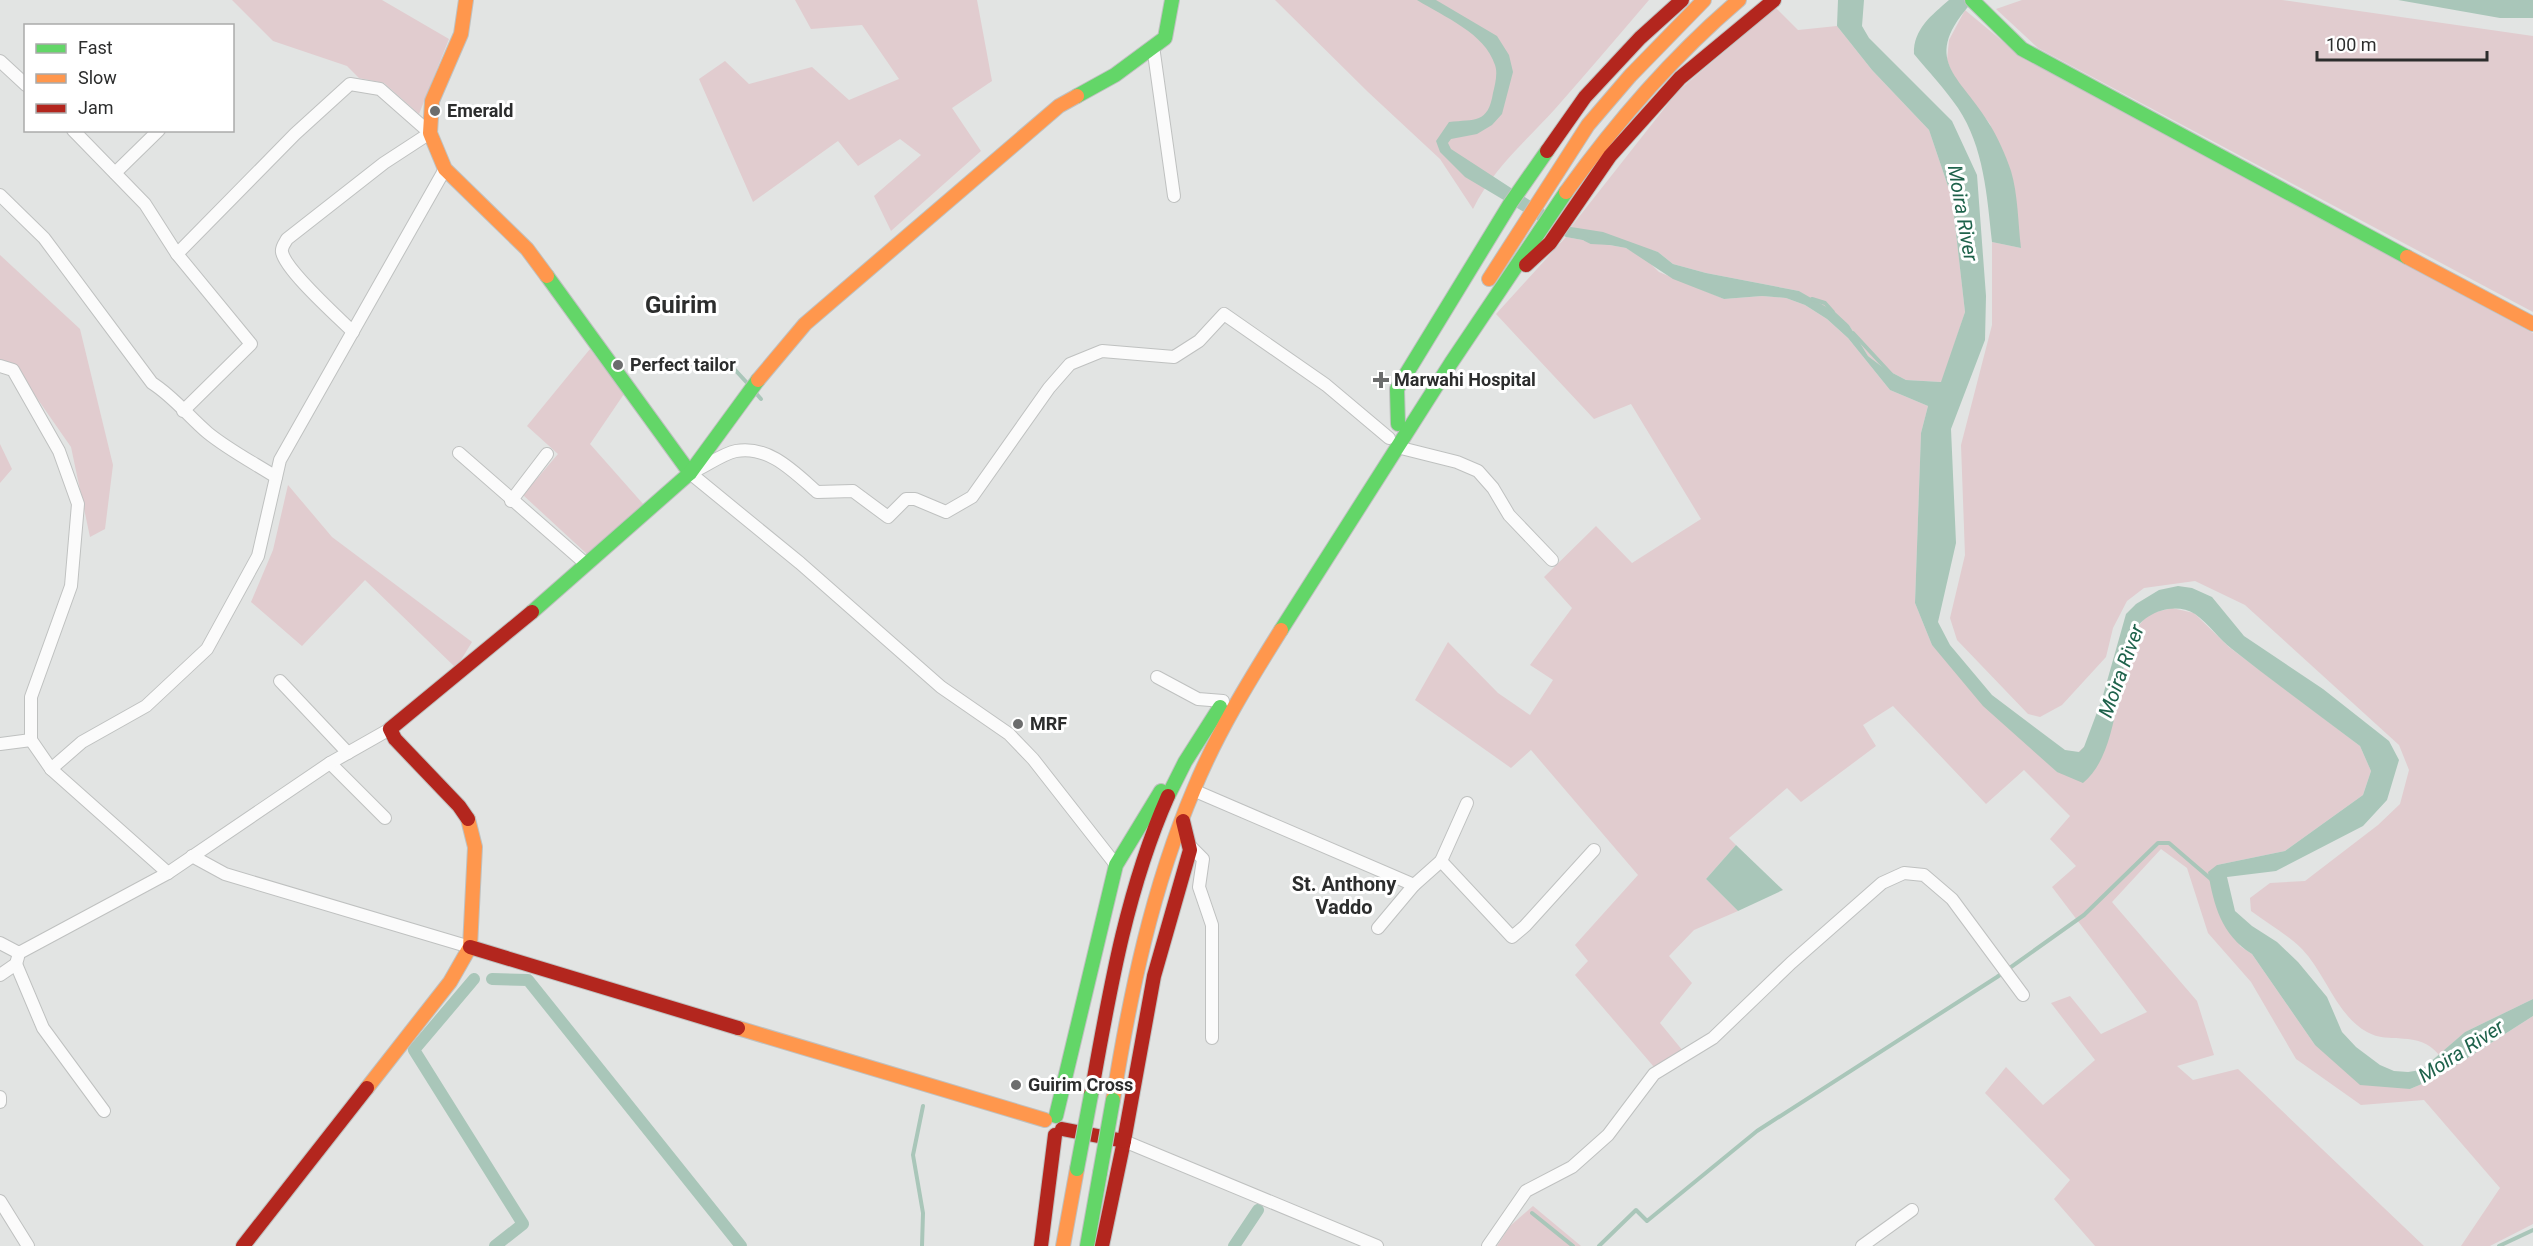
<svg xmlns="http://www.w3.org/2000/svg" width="2533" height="1246" font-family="Roboto,sans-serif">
<rect width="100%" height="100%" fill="#e2e4e3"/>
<!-- green -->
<g fill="#e1cccf">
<polygon points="232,0 382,0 449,39 419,114 384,83 359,78 347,66 273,41"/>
<polygon points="795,0 977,0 992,81 952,108 981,151 891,231 874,196 921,155 900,139 858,166 838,141 753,202 699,79 725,61 749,84 812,67 849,100 899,79 862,25 811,29"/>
<path d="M1275,0H1649C1618,36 1587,73 1555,109C1526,141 1492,170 1473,209L1440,159L1368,92Z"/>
<polygon points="2022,0 2282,0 2533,36 2533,312 2038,48 1996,9"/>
<polygon points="1776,8 1798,30 1837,26 1872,70 1929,130 1952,198 1965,312 1942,382 1906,380 1885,369 1868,356 1849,325 1799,291 1706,273 1673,264 1658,252 1571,227 1678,91"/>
<path d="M1965,10L2024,59L2533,333V999L2465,1032L2439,1055C2418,1029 2389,1045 2367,1032C2336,1015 2326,974 2302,949C2288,935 2267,923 2251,911L2250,898L2270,883L2305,881L2378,825L2400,804L2409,770L2399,745L2245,605L2195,581L2144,588L2127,601L2113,628L2106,657L2062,705L2040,717L2028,714L1957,640L1950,618L1965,555L1961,445L1992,325V242L2021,248L1990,124L1954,78L1947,60L1949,40Z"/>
<polygon points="1566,237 1626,248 1647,260 1659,272 1724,299 1762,296 1786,298 1805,305 1827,319 1848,338 1890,390 1928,406 1921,433 1915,603 1932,645 2057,772 2114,719 2131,636 2148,614 2172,608 2194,613 2229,647 2360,746 2371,771 2363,795 2285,851 2217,865 2240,946 2252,954 2315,1045 2410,1089 2436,1078 2533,1016 2533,1224 2490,1246 2461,1246 2500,1188 2424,1100 2361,1105 2296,1059 2251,982 2208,933 2187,868 2161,849 2112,902 2197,1001 2214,1055 2177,1066 2193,1080 2238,1069 2424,1246 2095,1246 2054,1199 2070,1180 1985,1093 2006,1067 2043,1105 2095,1060 2051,1003 2070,996 2101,1034 2147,1012 2052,887 2076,866 2050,839 2070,816 2024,770 1986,804 1893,706 1863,725 1876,746 1801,802 1787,788 1729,838 1736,845 1706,879 1738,911 1694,930 1669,956 1692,983 1660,1023 1683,1051 1654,1067 1575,975 1588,961 1575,945 1638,875 1531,750 1511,768 1415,700 1448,642 1498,693 1530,715 1553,680 1530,665 1572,608 1544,577 1596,526 1632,563 1701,519 1631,404 1594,419 1496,314"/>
<polygon points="0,255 80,329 113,465 105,529 90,537 71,447 25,381 0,366"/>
<polygon points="590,349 624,394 590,444 644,505 587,554 523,495 558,454 527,426"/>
<polygon points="0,444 12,469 0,483"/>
<polygon points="288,485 332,537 472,642 456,668 365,580 302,646 251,602 273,550"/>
<polygon points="1533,1206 1581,1246 1497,1246 1510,1226"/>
</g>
<!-- water -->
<g fill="#a9c6b9">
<path d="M1417,0H1436L1497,36L1509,55L1513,72L1502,114L1492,125L1477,134L1451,139L1448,143L1451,149L1571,227L1603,232L1658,252L1673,264L1706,273L1799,291L1835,312L1849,325L1868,356L1885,369L1906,380L1941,382L1965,312L1952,198L1929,130L1872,70L1837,26L1838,0H1864L1862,26L1869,38L1952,121L1977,175L1986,296L1985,340L1951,429L1956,543L1938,622L1950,645L1992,695L2065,750L2079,752L2084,747L2102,699L2126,614L2136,604L2159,590L2178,586L2192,588L2212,597L2244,636L2323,689L2389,741L2399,760L2387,800L2363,826L2276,871L2227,877L2235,911L2252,926L2277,942L2298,962L2327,997L2342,1032L2356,1047L2380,1065L2394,1071L2408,1072L2421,1070L2465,1032L2533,999V1016L2436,1078L2410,1089L2360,1085L2315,1045L2252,954C2221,934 2214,906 2208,872L2217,865L2285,851L2363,795L2371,771L2360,746C2317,714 2274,682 2232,649C2219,639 2209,624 2195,614C2173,600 2139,614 2131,638C2117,680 2118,755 2083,783L2057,772L1983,706L1932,645L1915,603L1921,433L1928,406L1890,390L1848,338L1827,319L1805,305L1786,298L1762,296L1724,299L1673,279L1626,248L1566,237L1465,177L1440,152L1436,141L1449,122C1475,119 1488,124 1493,93C1495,85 1498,73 1495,65C1485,33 1444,17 1417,0Z"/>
<path d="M1949,0H1974C1918,61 1960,74 1990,125C1998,138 2006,156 2011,171C2018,194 2018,223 2021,248L1992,242C1987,196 1984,147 1958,108C1945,89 1928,71 1914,54C1913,29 1932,15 1949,0Z"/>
<polygon points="2398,0 2533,0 2533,18 2500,18"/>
<polygon points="1736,845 1783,890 1738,911 1706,879"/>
</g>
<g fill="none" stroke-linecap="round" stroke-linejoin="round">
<!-- stream -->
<g stroke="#a9c6b9" stroke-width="4">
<polyline points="1585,239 1591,242 1610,243"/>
<polyline points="1812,299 1825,303 1833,312"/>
<polyline points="1853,333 1891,374"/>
<polyline points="726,360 749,385"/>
<polyline points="754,391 761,399"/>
<polyline points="1532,1213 1573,1246"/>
<polyline points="922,1246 923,1213 913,1155 923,1106"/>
<polyline points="1599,1246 1636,1210 1647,1221 1757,1131 1997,977 2084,915 2158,843 2169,843 2212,880"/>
<polyline points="2499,1246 2533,1230"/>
</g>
<!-- canal -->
<g stroke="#a9c6b9" stroke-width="12">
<polyline points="474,979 414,1050 523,1224 495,1246"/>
<polyline points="492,979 528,980 741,1246"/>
<polyline points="1234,1246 1258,1210"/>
</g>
<!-- street casing -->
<g stroke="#bfc1c0" stroke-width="14">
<g id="street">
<polyline points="1153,46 1174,196"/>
<polyline points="0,61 26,85"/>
<polyline points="73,130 145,204 177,254 251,344 183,411"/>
<polyline points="115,173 159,130"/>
<path d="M0,195L44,238L152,383C174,397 189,417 208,433C229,450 254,463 276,477"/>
<path d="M177,254L295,134L350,84L380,89L430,133L384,163L287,239C285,243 281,247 282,252C285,270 338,317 353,332"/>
<polyline points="0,366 13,370 59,451 78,504 71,586 31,697 31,740 51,769 168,873"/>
<polyline points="1397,447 1457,462 1478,471 1493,488 1509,515 1552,560"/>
<polyline points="459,453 586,564"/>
<polyline points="511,501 547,454"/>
<polyline points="1157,677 1198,699 1223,701"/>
<polyline points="280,681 348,753"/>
<polyline points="0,744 31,740"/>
<polyline points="330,763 385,818"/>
<polyline points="51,769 82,742 146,706 207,649 258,556 280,460 445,169"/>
<polyline points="1193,790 1414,885 1378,928"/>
<polyline points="1191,847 1203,859 1199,887 1212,925 1212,1038"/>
<polyline points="192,856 225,874 470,947"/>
<polyline points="1441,861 1512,937 1525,926 1594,850"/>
<path d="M1116,865L1033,759L1009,734L941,687L800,563L690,473C704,468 721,454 736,451C769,445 794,472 817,492L853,491L888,517L906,499H915L946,512L972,497L1049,388L1070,364L1102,351L1174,357L1199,341L1224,314L1326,385L1389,438"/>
<polyline points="1414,885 1441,861 1467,803"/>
<polyline points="0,943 19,953 168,873 330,763 390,729"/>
<polyline points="16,964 43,1028 104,1111"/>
<polyline points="0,975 16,964 18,957"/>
<polyline points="0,1097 0,1102"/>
<polyline points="1124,1141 1377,1246"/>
<polyline points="0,1201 28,1246"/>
<polyline points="1488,1246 1526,1191 1572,1167 1608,1135 1654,1074 1713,1038 1791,963 1882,883 1904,873 1924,875 1952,899 2023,995"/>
<polyline points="1862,1246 1912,1210"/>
</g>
</g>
<!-- fast casing -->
<g stroke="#bfc1c0" stroke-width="16">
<g id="fast">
<polyline points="1972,0 2022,49 2407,257"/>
<polyline points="1077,96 1115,75 1165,38 1172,0"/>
<polyline points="547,276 690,473"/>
<polyline points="1398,424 1397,389 1510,204 1547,151"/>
<polyline points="532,612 690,473 758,380"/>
<polyline points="1281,630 1451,363 1566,192"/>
<polyline points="1168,796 1185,762 1220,707"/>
<polyline points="1056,1116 1116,865 1161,791"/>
<polyline points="1087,1246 1100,1173"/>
</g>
</g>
<!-- slow casing -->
<g stroke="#bfc1c0" stroke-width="16">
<g id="slow">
<polyline points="466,0 461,34 432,101 430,133 445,169 527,249 547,276"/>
<path d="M1566,192C1617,121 1672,57 1739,0"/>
<polyline points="2407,257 2533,324"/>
<polyline points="1489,279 1588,125 1630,76 1704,0"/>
<polyline points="758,380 805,324 1059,106 1077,96"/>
<polyline points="738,1028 1045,1120"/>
<polyline points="367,1088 450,982 470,947 475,847 468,819"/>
<path d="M1113,1100C1130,994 1152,888 1194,789C1217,733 1249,681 1281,630"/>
<polyline points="1063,1246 1077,1169"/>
</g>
</g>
<!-- jam casing -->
<g stroke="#bfc1c0" stroke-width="16">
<g id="jam">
<polyline points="1547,151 1585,97 1640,38 1682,0"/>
<polyline points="1526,265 1550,243 1610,156 1680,78 1774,0"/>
<polyline points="468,819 459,806 395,739 390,729 532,612"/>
<polyline points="470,947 738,1028"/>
<path d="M1091,1095C1109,994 1126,891 1168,796"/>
<polyline points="1062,1129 1124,1141 1102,1246"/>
<polyline points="1124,1141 1154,976 1190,850 1183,821"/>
<polyline points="243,1246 367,1088"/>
<polyline points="1041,1246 1055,1135"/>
</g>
</g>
<!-- street -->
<use href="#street" stroke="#fbfbfb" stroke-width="12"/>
<!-- fast -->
<use href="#fast" stroke="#63d668" stroke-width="14"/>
<!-- slow -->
<use href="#slow" stroke="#ff974d" stroke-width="14"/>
<!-- jam -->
<use href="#jam" stroke="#b3261e" stroke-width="14"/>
<!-- fast-bridge casing -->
<g stroke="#bfc1c0" stroke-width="16" stroke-linecap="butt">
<g id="fast-bridge">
<polyline points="1077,1169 1091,1095"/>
<polyline points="1100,1173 1113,1100"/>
</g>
</g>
<!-- fast-bridge -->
<use href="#fast-bridge" stroke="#63d668" stroke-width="14"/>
</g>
<!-- markers -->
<g fill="#6c6d6d" stroke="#fff" stroke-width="2">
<circle cx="435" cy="111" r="6"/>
<circle cx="618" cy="365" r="6"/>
<path d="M1378 371h6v6h6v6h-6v6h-6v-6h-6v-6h6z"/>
<circle cx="1018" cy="724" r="6"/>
<circle cx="1016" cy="1085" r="6"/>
</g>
<g text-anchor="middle" stroke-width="6" stroke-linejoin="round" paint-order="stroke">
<!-- poi labels -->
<g font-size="18" font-weight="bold" fill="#2c2d2d" stroke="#fff" text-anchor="start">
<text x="447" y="117">Emerald</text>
<text x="630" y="371">Perfect tailor</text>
<text x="1394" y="386">Marwahi Hospital</text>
<text x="1030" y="730">MRF</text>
<text x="1028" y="1091">Guirim Cross</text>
</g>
<!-- water labels -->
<g font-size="20" font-style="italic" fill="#1e624b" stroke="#fff">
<text transform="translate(1963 213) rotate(80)" y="7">Moira River</text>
<text transform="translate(2121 671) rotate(-70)" y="7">Moira River</text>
<text transform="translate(2461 1051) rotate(-33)" y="7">Moira River</text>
</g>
<!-- neighbourhood labels -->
<g font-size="20" font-weight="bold" fill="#2c2d2d" stroke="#fff">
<text x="1344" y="891">St. Anthony<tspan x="1344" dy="23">Vaddo</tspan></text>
</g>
<!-- district labels -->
<g font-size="24" font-weight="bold" fill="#2c2d2d" stroke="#fff">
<text x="681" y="313">Guirim</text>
</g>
</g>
<!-- legend -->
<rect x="24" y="24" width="210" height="108" fill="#ffffff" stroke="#ababab" stroke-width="1.5"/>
<rect x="36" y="44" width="30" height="9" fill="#63d668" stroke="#ababab" stroke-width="1.5"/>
<text x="78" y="54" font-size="18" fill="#2c2d2d">Fast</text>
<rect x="36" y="74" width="30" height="9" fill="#ff974d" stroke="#ababab" stroke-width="1.5"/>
<text x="78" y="84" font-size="18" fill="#2c2d2d">Slow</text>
<rect x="36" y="104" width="30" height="9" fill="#b3261e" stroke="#ababab" stroke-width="1.5"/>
<text x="78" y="114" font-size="18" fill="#2c2d2d">Jam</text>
<!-- scale -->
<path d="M2317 51v9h170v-9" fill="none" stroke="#2c2d2d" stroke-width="3"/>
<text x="2326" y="51" font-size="18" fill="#2c2d2d" stroke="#ffffff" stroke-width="4.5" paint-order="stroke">100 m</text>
</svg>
